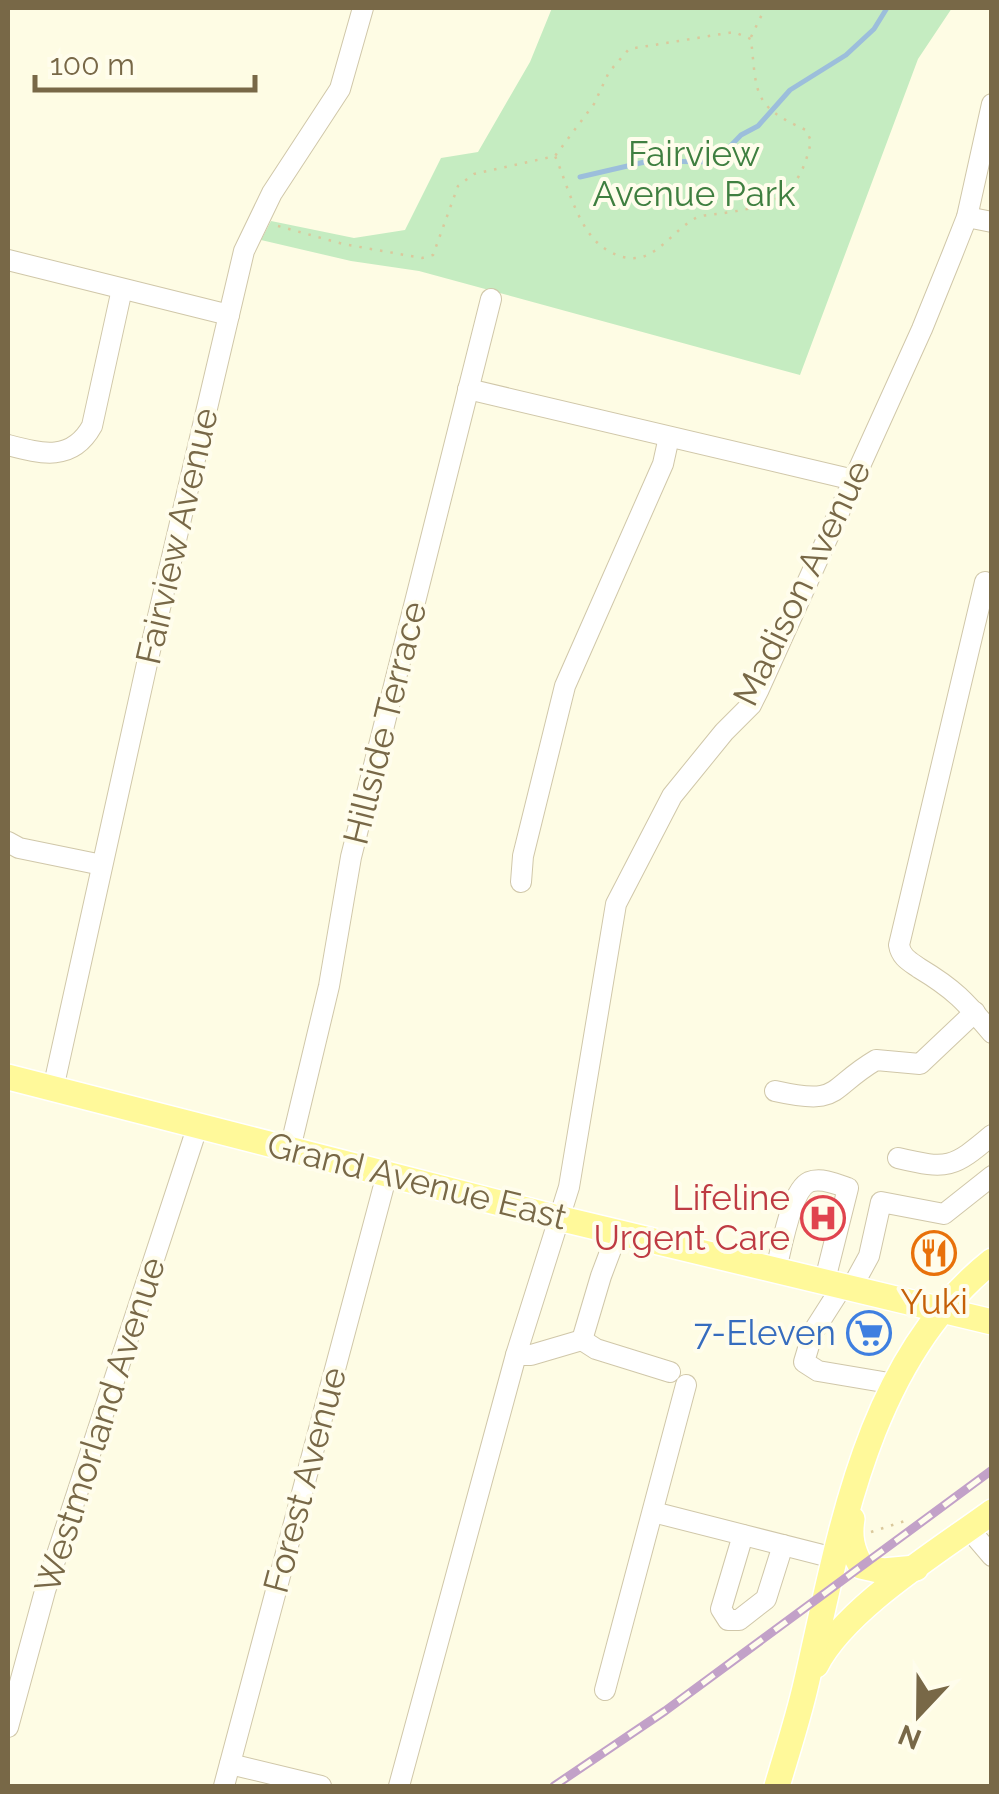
<svg xmlns="http://www.w3.org/2000/svg" width="999" height="1794" font-family="Raleway,sans-serif">
<rect width="100%" height="100%" fill="#fefce4"/>
<!-- green -->
<polygon fill="#c5ecc1" points="552,8 952,8 918,59 800,375 419,271 351,261 261,240 271,221 354,238 405,230 441,158 478,152 530,62"/>
<g fill="none" stroke-linecap="round" stroke-linejoin="round">
<!-- stream -->
<polyline stroke="#9cbedb" stroke-width="5" points="580,177 649,161 715,162 741,135 758,126 790,90 846,55 874,29 887,8"/>
<!-- minor casing -->
<g stroke="#d0c7a9" stroke-width="22">
<g id="minor">
<polyline points="967,217 992,222"/>
<polyline points="8,260 229,315"/>
<polyline points="468,389 854,480"/>
<path d="M8,445C42,454 72,462 92,426L122,289"/>
<path d="M985,582L899,945C901,957 909,961 919,968C954,989 965,1001 992,1033"/>
<polyline points="8,842 19,848 102,865"/>
<polyline points="521,882 523,856 565,686 663,464 669,437"/>
<polyline points="53,1089 148,659 244,251 272,193 340,89 363,8"/>
<path d="M775,1091C842,1106 827,1089 876,1060L920,1064L975,1012"/>
<polyline points="290,1149 329,986 351,857 491,299"/>
<path d="M898,1158C948,1170 953,1168 992,1135"/>
<path d="M776,1270C781,1250 791,1190 809,1182C821,1177 837,1184 848,1188L825,1280"/>
<polyline points="843,1285 813,1332 804,1362 818,1371 895,1384"/>
<polyline points="852,1287 869,1256 881,1202 944,1214 992,1176"/>
<polyline points="582,1340 601,1276 618,1231"/>
<polyline points="516,1355 531,1355 582,1340 596,1349 670,1372"/>
<polyline points="653,1512 834,1558"/>
<polyline points="969,1529 992,1556"/>
<polyline points="743,1535 721,1609 728,1620 739,1620 766,1599 783,1545"/>
<polyline points="605,1690 686,1385"/>
<polyline points="8,1727 45,1591 198,1125"/>
<polyline points="230,1764 321,1786"/>
<polyline points="224,1786 387,1174"/>
<polyline points="399,1786 516,1355 569,1187 616,904 672,796 724,732 751,705 759,689 922,329 952,255 967,217 992,104"/>
</g>
</g>
<!-- major casing -->
<g stroke="#fff" stroke-width="28">
<g id="major">
<polyline points="8,1077 558,1218 992,1322"/>
<path d="M852,1519C849,1537 852,1550 861,1566L883,1571L916,1568"/>
<path d="M816,1665C845,1608 939,1551 992,1512"/>
<path d="M777,1786C787,1752 798,1719 806,1684C840,1537 866,1361 992,1261"/>
</g>
</g>
<!-- path -->
<g stroke="#dac89c" stroke-width="2.5" stroke-dasharray="2.5 8" stroke-linecap="butt">
<polyline points="751,37 765,8"/>
<path d="M278,226L343,244L422,258L433,255L458,186L474,174L555,156L594,104L609,72L629,49L734,32L751,39C757,94 752,106 806,130L811,141C800,195 775,206 724,213C715,215 702,214 694,219C664,237 649,275 607,250C578,233 568,185 555,156"/>
<polyline points="871,1532 908,1520"/>
</g>
<!-- minor -->
<use href="#minor" stroke="#fff" stroke-width="20"/>
<!-- major -->
<use href="#major" stroke="#fff99a" stroke-width="25"/>
<!-- rail casing -->
<g stroke="#c2a1c8" stroke-width="9">
<polyline id="rail" points="554,1786 665,1711 992,1470"/>
</g>
<!-- rail -->
<use href="#rail" stroke="#fffdec" stroke-width="5" stroke-dasharray="15" stroke-linecap="butt"/>
</g>
<!-- icons -->
<defs>
<g id="hospital-ring" transform="scale(2.25)"><circle r="9.5" fill="#fffdec" stroke="#e0444e" stroke-width="1.5"/><path d="M-5-5h3v3.5h4V-5h3V5h-3V1.5h-4V5h-3Z" fill="#e0444e"/></g>
<g id="restaurant-ring" transform="scale(2.25)"><circle r="9.5" fill="#fffdec" stroke="#e8710a" stroke-width="1.5"/><path d="M-5-6h1v4h1v-4h1v4h1v-4h1v5L-1.5 .5V6h-2V.5L-5-1ZM5-6V6H3V1.5H1.5Q1.5-4 5-6Z" fill="#e8710a"/></g>
<g id="supermarket-ring" transform="scale(2.25)"><circle r="9.5" fill="#fffdec" stroke="#3f7fe0" stroke-width="1.5"/><path d="M-6-5.5h2.5l.6 2H6L4.5 2H-2.5L-4.4-4H-6ZM-1.5 3.2a1.3 1.3 0 1 0 .1 0ZM3 3.2a1.3 1.3 0 1 0 .1 0Z" fill="#3f7fe0"/></g>
</defs>
<g fill-rule="evenodd">
<use href="#hospital-ring" x="823" y="1218"/>
<use href="#restaurant-ring" x="934" y="1253"/>
<use href="#supermarket-ring" x="869" y="1333"/>
</g>
<g text-anchor="middle" stroke-width="8" stroke-linejoin="round" paint-order="stroke">
<!-- park labels -->
<g font-size="35" fill="#3f7f40" stroke="#fffdec">
<text x="694" y="166">Fairview<tspan x="694" dy="40">Avenue Park</tspan></text>
</g>
<!-- street labels -->
<g font-size="35" fill="#786847" stroke="#fffdec">
<text transform="translate(177 536) rotate(-77)" y="12">Fairview Avenue</text>
<text transform="translate(802 583) rotate(-64)" y="12">Madison Avenue</text>
<text transform="translate(385 723) rotate(-76)" y="12">Hillside Terrace</text>
<text transform="translate(417 1181) rotate(14)" y="12">Grand Avenue East</text>
<text transform="translate(100 1425) rotate(-72)" y="12">Westmorland Avenue</text>
<text transform="translate(305 1480) rotate(-75)" y="12">Forest Avenue</text>
</g>
<!-- health labels -->
<g font-size="35" fill="#be3a42" stroke="#fffdec" text-anchor="end">
<text x="790" y="1210">Lifeline<tspan x="790" dy="40">Urgent Care</tspan></text>
</g>
<!-- food labels -->
<g font-size="35" fill="#c56008" stroke="#fffdec">
<text x="934" y="1314">Yuki</text>
</g>
<!-- shop labels -->
<g font-size="35" fill="#366cbe" stroke="#fffdec" text-anchor="end">
<text x="836" y="1345">7-Eleven</text>
</g>
</g>
<!-- border -->
<rect width="999" height="1794" fill="none" stroke="#786847" stroke-width="20"/>
<!-- north arrow -->
<g transform="translate(919 1714) rotate(202)" stroke="#fffdec" stroke-width="8" paint-order="stroke">
<path d="M0-8L18 38L0 25L-18 38Z" fill="#786847"/>
<text y="-15" font-size="28" font-weight="bold" text-anchor="middle" fill="#786847">N</text>
</g>
<!-- scale -->
<path d="M35 75v15h220v-15" fill="none" stroke="#786847" stroke-width="5"/>
<text x="50" y="75" font-size="30" fill="#786847" stroke="#fffdec" stroke-width="8" paint-order="stroke">100 m</text>
</svg>
